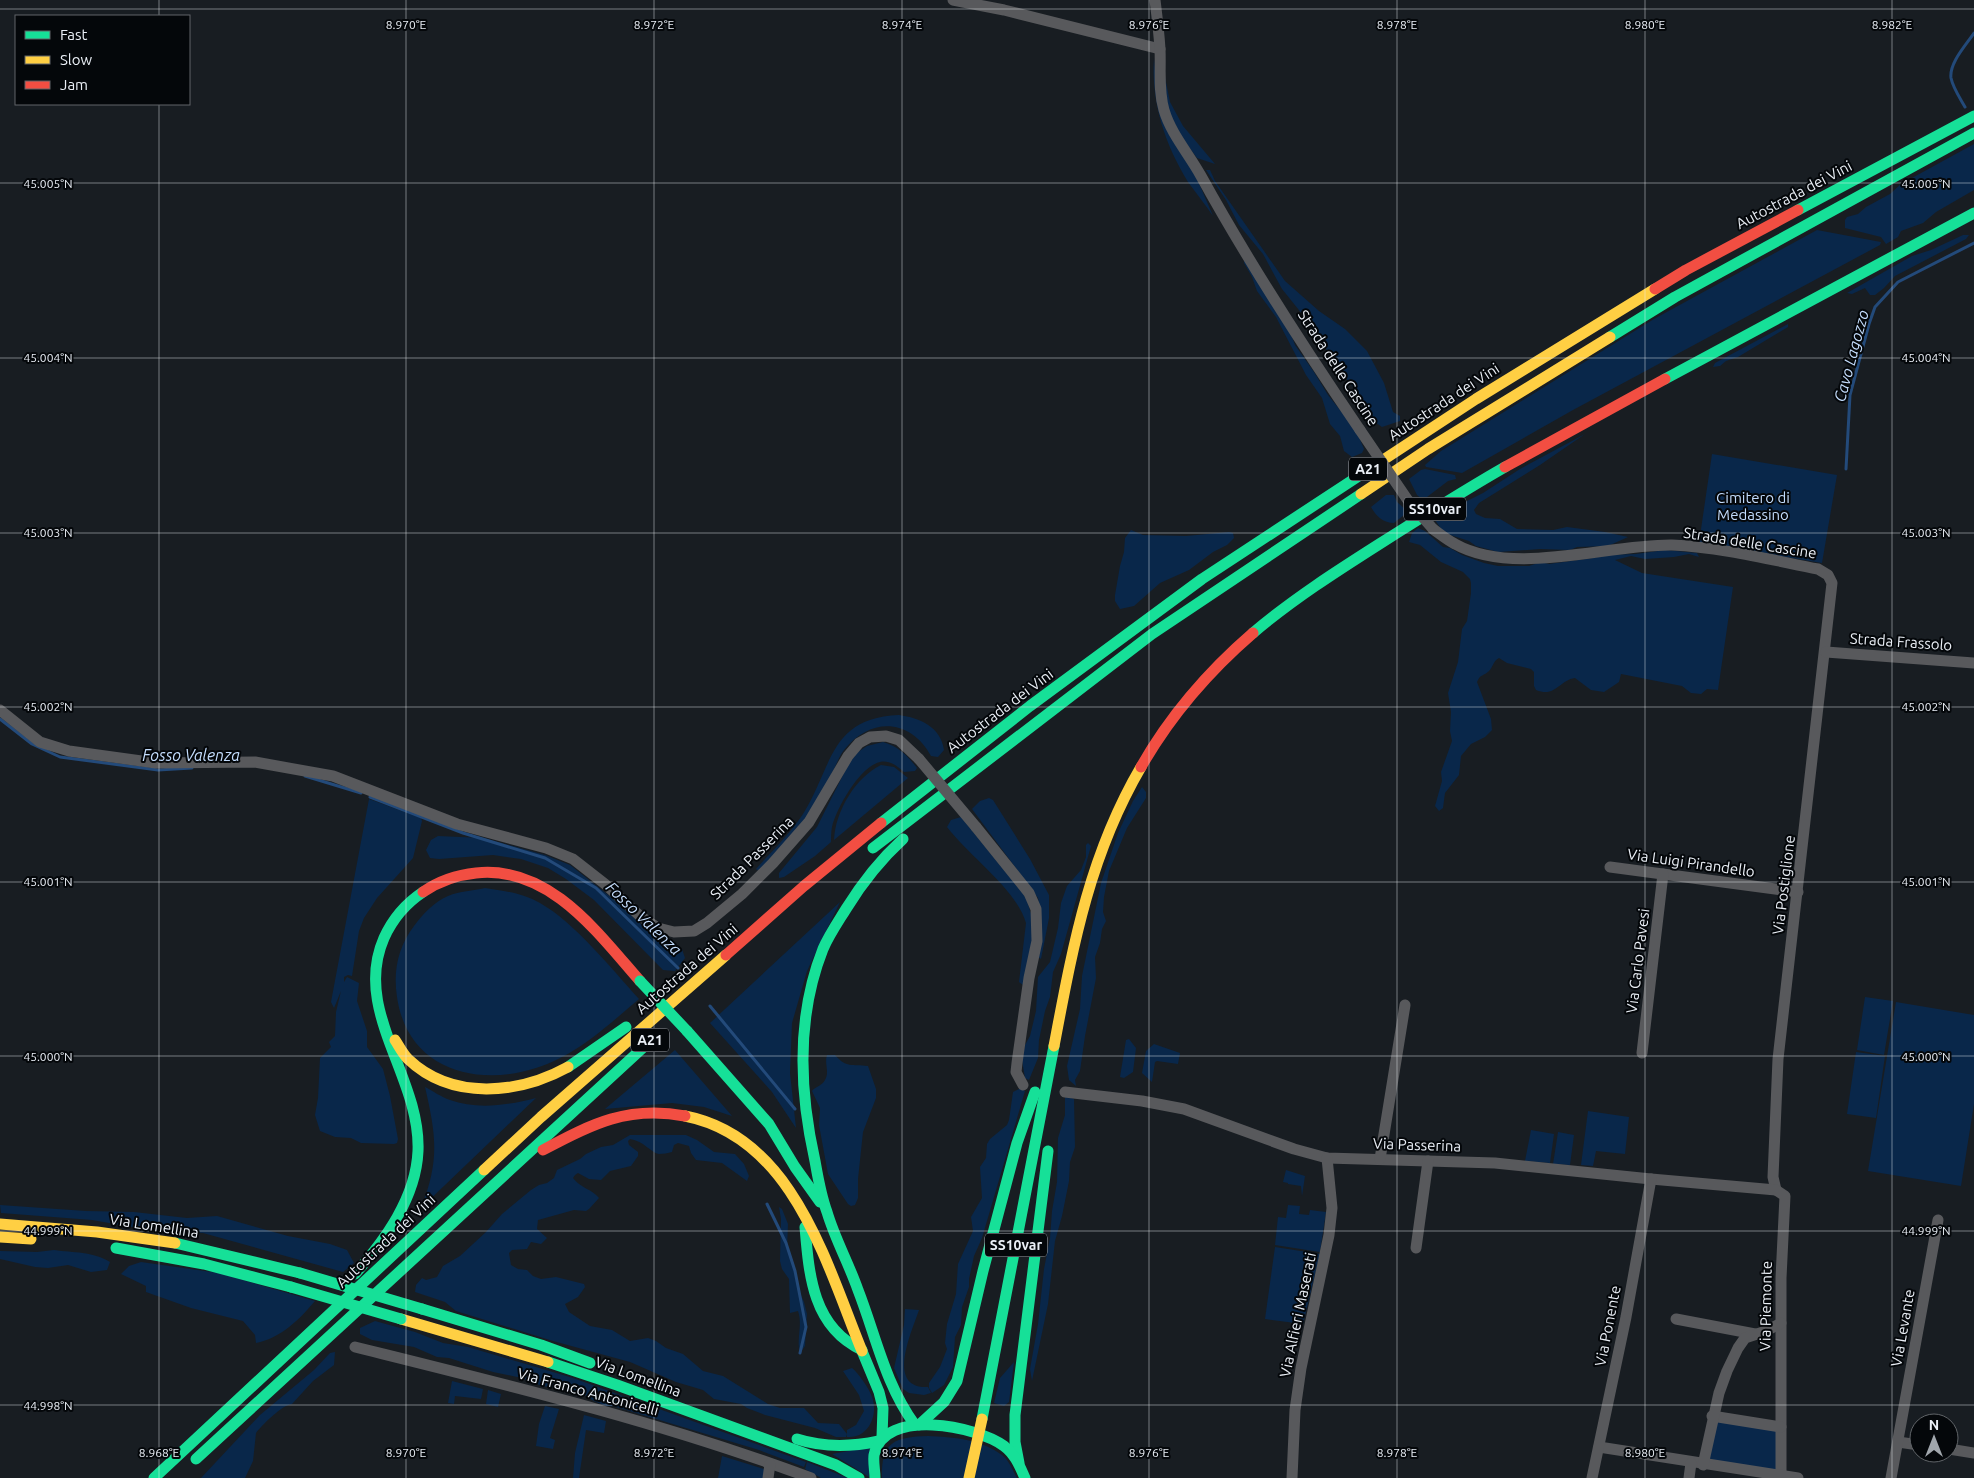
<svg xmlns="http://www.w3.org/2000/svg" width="1974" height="1478" font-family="Ubuntu,sans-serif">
<rect width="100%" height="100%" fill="#181d22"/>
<!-- green -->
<g fill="#09274a">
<path d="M1154,58L1156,83L1213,216C1205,204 1196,193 1188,182C1165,144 1151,103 1154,58Z"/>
<polygon points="1163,67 1170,102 1183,126 1215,164 1197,158 1182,138 1168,110"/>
<polygon points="1974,144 1974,190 1936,212 1923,223 1901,231 1898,237 1886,244 1881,237 1845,228 1845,220 1847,217 1858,214 1866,207 1890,194 1901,184"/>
<polygon points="1206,170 1210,170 1215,181 1285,281 1319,311 1345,329 1367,351 1384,383 1393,412 1400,416 1400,421 1382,427 1372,420 1358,399 1353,387 1335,364 1315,330 1282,289 1263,254 1239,225 1226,200"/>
<polygon points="1817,230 1881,242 1880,245 1573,410 1462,473 1426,467 1425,465 1441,451 1654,319"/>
<polygon points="1963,235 1969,235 1966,239 1895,276 1884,288 1875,295 1870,295 1865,288 1852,294 1847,293 1912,256 1931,250"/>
<polygon points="1244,258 1292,337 1295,345 1314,372 1328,395 1356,430 1364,449 1362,453 1352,457 1344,451 1340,436 1330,424 1322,398 1306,375 1276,317 1257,291 1252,277 1244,263"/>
<polygon points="1788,324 1788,327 1738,357 1726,361 1720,366 1713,367 1715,363"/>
<polygon points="1585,434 1540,465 1479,503 1474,510 1476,514 1485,518 1500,519 1517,529 1553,530 1567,527 1605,532 1628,537 1608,546 1577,547 1570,550 1540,549 1498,552 1476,546 1469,541 1444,533 1435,520 1455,507 1483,493 1520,469"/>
<polygon points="1712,454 1837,475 1822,563 1699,543"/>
<polygon points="1425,469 1455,475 1456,479 1448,481 1423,500 1417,495 1409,479 1421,470"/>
<path d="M1386,495H1394L1397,502L1406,510L1405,514L1394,523C1383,523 1376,516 1371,507Z"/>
<path d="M1418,528L1425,531L1443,547L1450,548L1462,555L1484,563L1498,566H1529L1541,562L1549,564L1593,558L1603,555L1636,554L1665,550L1697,553L1699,557L1689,554L1674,557L1645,559L1631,556L1615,560L1642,573L1733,587L1718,690L1707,689L1701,694L1691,693L1682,686L1621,674L1619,682L1604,692L1591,690L1575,678C1559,680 1556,698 1536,690L1534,686V672L1531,669L1507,663L1499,658C1493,661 1493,667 1489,671C1484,676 1480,674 1477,682L1491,719L1492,730L1485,737L1471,744L1461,756L1459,775L1445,793L1443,808L1439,811L1435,806L1442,781L1441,772L1452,741L1450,731L1451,712L1448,693L1458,662L1462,629L1467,621L1471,593V583L1470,579L1463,572L1441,562L1420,545L1409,542L1412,533Z"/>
<polygon points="1131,530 1143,535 1186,536 1229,532 1233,533 1234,538 1227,545 1213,552 1189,570 1160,583 1134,606 1120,609 1115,601 1115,595 1120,566 1124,552 1125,538"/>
<path d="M899,715C920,718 941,727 944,750L938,757L931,756C911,719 871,716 844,750C839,756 836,766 832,773C823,791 813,810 802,827C790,843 774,857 760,872L756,869C772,851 789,835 803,814C833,766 829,718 899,715Z"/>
<path d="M883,742C899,747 907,755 917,768L915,771L904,772C897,766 890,760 880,762C860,766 836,809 832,827C831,832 831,837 831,842L815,856L784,877L779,878V873L817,827L849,763L858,752L867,746Z"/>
<path d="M881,765L894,767L908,778L834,840C835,811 856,777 881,765Z"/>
<polygon points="1142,787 1146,792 1146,798 1127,828 1109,871 1104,897 1103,912 1106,921 1102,929 1100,943 1095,957 1096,978 1085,1036 1080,1071 1075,1080 1076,1086 1069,1080 1067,1066 1080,1009 1082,976 1101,883 1118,833 1133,801"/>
<polygon points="989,798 993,800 1030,859 1049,895 1049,918 1041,959 1038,957 1041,915 1038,898 972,809 980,801"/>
<polygon points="369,799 421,818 422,821 413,858 377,898 364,918 359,931 352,976 348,975 344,977 344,982 347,977 359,983 357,1001 367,1031 367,1047 383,1069 390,1096 398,1139 397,1143 394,1144 361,1143 351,1138 335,1137 320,1131 315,1115 318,1098 320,1058 331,1047 329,1042 335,1036 336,1012 341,991 334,1008 331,1002"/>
<path d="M961,817L1026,897L1032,917V942L1023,985L1019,982L1026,923C1017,890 969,856 947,827L951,820Z"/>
<polygon points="438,836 483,838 545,855 570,865 612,898 646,929 682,949 685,958 675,971 663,970 594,900 566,879 548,868 521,859 493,855 439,859 430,858 426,850 431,840"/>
<polygon points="1088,843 1091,846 1061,954 1053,972 1050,997 1045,1011 1039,1040 1038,1058 1029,1080 1025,1078 1022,1060 1025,1045 1030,1036 1036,1011 1038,977 1050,962 1058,928 1061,903 1067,886 1081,870 1086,857 1086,845"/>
<path d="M485,888C504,891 523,893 540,903C574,922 612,969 639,999C607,1026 577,1055 536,1068C475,1088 407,1068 397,997C393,971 398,947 414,926C423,914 434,902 448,896C460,891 473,891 485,888Z"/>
<polygon points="840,902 807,971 792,1023 790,1073 796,1128 772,1092 710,1023"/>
<polygon points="1865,997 1893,1001 1884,1055 1857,1050"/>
<polygon points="1896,1002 1974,1015 1974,1104 1961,1186 1868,1171"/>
<polygon points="1129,1039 1136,1048 1133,1072 1124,1078 1120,1077 1126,1040"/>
<polygon points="1154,1044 1180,1053 1178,1064 1157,1061 1155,1062 1152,1082 1142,1073 1146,1051"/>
<polygon points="675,1050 732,1116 704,1107 672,1103 605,1109"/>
<polygon points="1856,1052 1885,1056 1876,1118 1847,1114"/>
<path d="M827,1055H835C846,1068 852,1064 868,1066L876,1089V1098L863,1132L858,1179V1198L855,1205L851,1206L848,1204L828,1174L819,1125L820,1108L812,1091C816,1086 822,1086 825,1080C830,1072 824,1064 827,1055Z"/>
<path d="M425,1087C433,1091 441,1097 450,1100C477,1110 510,1105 536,1098L421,1208C440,1160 436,1135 425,1087Z"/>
<polygon points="1021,1088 1025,1091 982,1238 974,1256 969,1279 969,1287 962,1307 961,1325 955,1337 953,1367 944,1385 932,1393 929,1388 929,1383 940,1367 947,1349 945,1343 947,1324 956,1294 958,1264 973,1231 971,1217 982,1198 980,1167 986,1158 987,1144 990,1139 1007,1125 1009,1120 1013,1092"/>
<polygon points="1065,1096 1074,1099 1075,1147 1070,1162 1069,1181 1062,1216 1055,1241 1048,1304 1032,1381 1030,1369 1038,1324 1044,1269 1050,1238 1052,1211 1057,1182 1058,1138 1065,1115"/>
<polygon points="1588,1111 1629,1117 1625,1154 1596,1151 1593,1166 1581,1165"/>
<polygon points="1531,1130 1554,1134 1550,1163 1525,1161"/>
<polygon points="1558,1132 1574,1135 1570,1165 1553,1164"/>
<path d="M630,1135H686L697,1140L714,1152L735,1154L744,1164L749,1176L747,1181L722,1163L696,1160L691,1153L689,1146L678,1143L674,1145L672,1152C668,1153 663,1154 659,1154C651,1153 644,1141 630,1139L628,1141L629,1145L638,1152V1156L631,1166L610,1171L601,1180L589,1179L578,1173L575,1175L573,1178C580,1188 592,1189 599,1198L589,1209L586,1211L574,1210L538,1220L537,1229L547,1238L541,1244L531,1242L527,1249L512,1250L509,1253L511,1265L518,1269L527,1270L533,1276L541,1279L556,1277L584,1284L585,1287L578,1297L565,1304L569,1312L590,1326L612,1330L630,1341L648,1338L656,1341L666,1348L683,1354L703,1371L723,1376L768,1404L780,1408H804L818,1423L839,1424L847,1434L846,1437H836L815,1428L765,1415L747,1408L741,1404L714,1399L703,1390L676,1382L630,1362L553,1341L456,1311L445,1302L415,1292L416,1285L422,1278L426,1280L437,1277L443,1266L460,1256L486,1232L502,1214L531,1190L539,1185L547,1183L554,1178L557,1170L580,1159L586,1154L601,1147L613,1145Z"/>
<polygon points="1286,1170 1305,1176 1302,1196 1301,1186 1288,1184 1288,1183 1283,1182"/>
<polygon points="0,1205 86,1211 134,1212 187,1218 217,1216 288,1236 330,1244 347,1250 354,1263 343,1272 203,1233 149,1230 92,1220 1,1213"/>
<polygon points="1288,1205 1300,1206 1299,1214 1309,1215 1310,1210 1326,1212 1320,1252 1275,1245 1278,1217 1286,1218"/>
<path d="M779,1207L782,1209L788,1224L787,1249L794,1266L799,1291L804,1302L807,1314L805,1346L800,1353C796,1339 803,1325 798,1311L790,1313L789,1279L782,1269L780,1261L781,1219Z"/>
<polygon points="1275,1247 1320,1254 1303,1324 1265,1319"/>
<path d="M54,1250C74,1253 92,1251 110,1262L107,1270L91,1272L68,1265L48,1268L35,1267L0,1259V1251L37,1252Z"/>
<path d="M141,1262L219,1273L315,1301C299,1320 281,1338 256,1343L255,1335L243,1321L191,1308L146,1292V1286L121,1274L129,1266Z"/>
<path d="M905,1309L919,1310C912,1331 885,1389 928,1387L931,1393L924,1395L909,1393L903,1389L894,1368L904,1325Z"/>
<polygon points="375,1321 415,1332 443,1343 468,1347 573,1378 806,1462 804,1467 759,1450 613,1406 606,1406 594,1401 578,1391 542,1386 522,1378 493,1372 449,1358 437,1357 414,1347 372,1340 360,1334 360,1328"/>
<path d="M335,1352L334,1365L313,1381L292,1404C282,1405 262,1425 256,1433L253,1461L245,1478H201L260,1415L314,1370L330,1353Z"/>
<polygon points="1014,1362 1009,1402 1004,1406 994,1403 1000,1378"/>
<path d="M852,1368C859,1374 869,1388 872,1397C879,1415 868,1439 847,1437V1430L856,1425L864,1411L859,1395L843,1371Z"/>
<polygon points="452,1381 483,1389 481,1399 455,1396 454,1404 448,1403"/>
<polygon points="488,1390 501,1394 498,1407 486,1404"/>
<polygon points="545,1406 559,1409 550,1438 555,1440 553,1449 536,1446 539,1424"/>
<polygon points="584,1415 606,1421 604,1433 586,1430 579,1478 573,1478 575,1453"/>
<polygon points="1716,1419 1776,1430 1776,1470 1708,1460"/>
<path d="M928,1436C953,1437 981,1439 1002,1455C1009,1460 1013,1471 1017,1478H882C881,1442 894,1437 928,1436Z"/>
<polygon points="870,1447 869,1477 832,1454"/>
<polygon points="722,1456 767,1470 766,1478 718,1478"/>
<polygon points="807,1462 848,1478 821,1478 805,1469"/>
</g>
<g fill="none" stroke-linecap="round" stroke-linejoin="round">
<!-- stream -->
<g stroke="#234a7a" stroke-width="3">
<path d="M1965,107C1960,98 1953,88 1951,78C1949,63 1966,45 1974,33"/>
<polyline points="1846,469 1850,395 1869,324 1875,307 1898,282 1974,243"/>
<polyline points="0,719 32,744 60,757 158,770 192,768"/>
<polyline points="305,776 361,793"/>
<polyline points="370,797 463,833 545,858 596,888 678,968"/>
<polyline points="710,1006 795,1109"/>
<polyline points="767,1204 786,1243 795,1271 806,1327 800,1353"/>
</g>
<!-- street -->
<g stroke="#58595c" stroke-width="11">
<polyline points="953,0 1004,10 1160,49"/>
<path d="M1155,0C1157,16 1159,33 1160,49C1161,69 1158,90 1164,110C1171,134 1189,154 1201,176C1249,263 1304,348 1360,430"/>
<path d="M1433,529C1440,534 1447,540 1455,544C1514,577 1607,544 1672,545C1719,547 1772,560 1818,569L1828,575L1832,583L1778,1059L1773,1177L1776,1190"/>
<polyline points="1826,652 1974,663"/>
<polyline points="0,710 40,742 69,751 156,763 255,762 333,776 457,824 546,848 573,859 605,884 640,916 658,928 674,932 694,931 707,923 742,894 773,863 809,822 848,756 859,743 870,737 886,736 899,740 919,759"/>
<polyline points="976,827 1029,893 1036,909 1037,941 1029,978 1017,1063 1016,1072 1023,1085"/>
<polyline points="1610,867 1798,892"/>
<polyline points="1642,1053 1663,874"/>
<polyline points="1065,1092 1142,1101 1184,1109 1294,1149 1327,1158 1495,1163 1651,1179 1776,1190 1785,1196 1781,1278 1781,1478"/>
<polyline points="1380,1159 1405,1005"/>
<polyline points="1416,1248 1428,1161"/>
<polyline points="1676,1319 1755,1334"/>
<path d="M355,1347C508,1385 662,1422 811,1478"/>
<polyline points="1712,1416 1781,1427"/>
<polyline points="1898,1442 1919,1445"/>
<polyline points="1599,1447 1798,1478"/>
<polyline points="1949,1449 1974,1453"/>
<polyline points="1703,1465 1719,1393 1727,1371 1738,1348 1745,1338 1766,1331 1781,1323"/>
<polyline points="768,1478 770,1464"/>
<polyline points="1292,1478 1295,1410 1301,1368 1329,1235 1332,1208 1327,1158"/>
<polyline points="1592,1478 1626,1317 1651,1179"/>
<polyline points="1689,1478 1691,1463"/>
<polyline points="1891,1478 1938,1220"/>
</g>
<!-- fast -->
<g stroke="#16e098" stroke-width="11">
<polyline points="1798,210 1974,116"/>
<polyline points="1610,337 1675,297 1974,133"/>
<polyline points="1665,379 1974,213"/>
<path d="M1253,633C1293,599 1337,571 1381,543C1422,517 1463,491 1505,467"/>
<polyline points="881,823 1030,706 1202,579 1377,464"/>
<path d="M903,839C880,860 862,883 846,909C838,922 829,935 823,949C796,1017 799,1090 815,1161C818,1178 821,1196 827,1212C835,1239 849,1264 858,1290C876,1336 885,1384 915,1425"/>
<polyline points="873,848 1152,634 1361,494"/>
<polyline points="687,1031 769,1124 795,1167 820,1202"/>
<polyline points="568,1067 626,1027"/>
<path d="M805,1227C809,1276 813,1327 862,1350"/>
<polyline points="175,1243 300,1273"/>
<polyline points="116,1248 204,1264 291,1287"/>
<path d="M355,1274C385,1240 416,1198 418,1151C421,1077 352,1011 384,938C393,918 405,904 423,892"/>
<polyline points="422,1309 541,1345 590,1363"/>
<polyline points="862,1351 879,1392 883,1408 882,1437"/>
<polyline points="548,1362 617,1385 836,1465 859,1478"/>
<polyline points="982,1419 1054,1046"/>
<polyline points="919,1425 944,1402 957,1381 983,1271 1017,1143 1035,1092"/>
<path d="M797,1439C825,1448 851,1447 879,1441"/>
<polyline points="196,1459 648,1043"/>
<polyline points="1019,1463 1015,1442 1015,1415 1048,1151"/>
<polyline points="154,1478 484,1170"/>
<path d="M875,1478C875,1471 873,1462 874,1455C884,1407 977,1426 1004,1446C1015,1454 1020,1467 1025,1478"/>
</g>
<!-- slow -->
<g stroke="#ffcf43" stroke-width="11">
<polyline points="1377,464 1476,399 1655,289"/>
<polyline points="1361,494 1428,449 1610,337"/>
<path d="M395,1040C399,1046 403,1054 408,1059C452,1101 519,1094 568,1067"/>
<path d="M1054,1046C1073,946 1089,856 1141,767"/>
<path d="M685,1116C793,1137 826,1263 862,1351"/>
<polyline points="484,1170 541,1117 726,955"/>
<polyline points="0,1224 97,1232 175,1243"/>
<polyline points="0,1237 31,1239"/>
<polyline points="401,1319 548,1362"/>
</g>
<!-- jam -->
<g stroke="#f24e42" stroke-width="11">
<polyline points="1655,289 1686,270 1798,210"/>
<polyline points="1505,467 1665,379"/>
<path d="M1141,767C1170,716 1209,671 1253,633"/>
<path d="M423,892C439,881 456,875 476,873C549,865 597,932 640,981"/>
<polyline points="726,955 804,886 881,823"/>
<path d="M543,1150C591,1124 629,1105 685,1116"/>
</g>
<!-- street-bridge -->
<g stroke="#58595c" stroke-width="11">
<polyline points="1360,430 1407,499 1433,529"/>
<polyline points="919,759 976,827"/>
</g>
<!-- fast-bridge -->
<g stroke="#16e098" stroke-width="11">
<polyline points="640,981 687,1031"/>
<polyline points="300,1273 422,1309"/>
<polyline points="291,1287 401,1319"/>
</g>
<!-- slow-bridge -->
<polyline stroke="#ffcf43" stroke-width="11" points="969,1478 982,1419"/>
</g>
<!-- ticks -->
<path fill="none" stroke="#eaeff6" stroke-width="1" stroke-opacity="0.45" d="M159,0V16M406,0V1478M654,0V1478M902,0V1478M1149,0V1478M1397,0V1478M1645,0V1478M1892,0V1478M0,9H1974M159,104V1478M0,183H1974M0,358H1974M0,533H1974M0,707H1974M0,882H1974M0,1056H1974M0,1231H1974M0,1405H1974"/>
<g text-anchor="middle" stroke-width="4" stroke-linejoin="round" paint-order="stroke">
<!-- shield labels -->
<g fill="#04070a" stroke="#a5a9af" stroke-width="1">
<rect x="1349" y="457.5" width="38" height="23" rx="4"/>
<rect x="1404" y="497.5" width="62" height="23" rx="4"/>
<rect x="631" y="1028.5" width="38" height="23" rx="4"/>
<rect x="985" y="1233.5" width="62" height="23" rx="4"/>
</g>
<g font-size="14" font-weight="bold" fill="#eaeff6">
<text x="1368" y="474">A21</text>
<text x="1435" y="514">SS10var</text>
<text x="650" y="1045">A21</text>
<text x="1016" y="1250">SS10var</text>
</g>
<!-- street labels -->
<g font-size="15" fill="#eaeff6" stroke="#04070a">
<text transform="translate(1794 195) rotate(-28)" y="5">Autostrada dei Vini</text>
<text transform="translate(1338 368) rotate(57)" y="5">Strada delle Cascine</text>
<text transform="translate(1444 402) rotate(-33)" y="5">Autostrada dei Vini</text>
<text transform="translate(1750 543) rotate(9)" y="5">Strada delle Cascine</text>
<text transform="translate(1901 642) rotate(4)" y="5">Strada Frassolo</text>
<text transform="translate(1000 711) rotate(-37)" y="5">Autostrada dei Vini</text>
<text transform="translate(752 858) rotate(-45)" y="5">Strada Passerina</text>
<text transform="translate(1691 863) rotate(8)" y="5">Via Luigi Pirandello</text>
<text transform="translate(1784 885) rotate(-83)" y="5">Via Postiglione</text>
<text transform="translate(1638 961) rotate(-83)" y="5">Via Carlo Pavesi</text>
<text transform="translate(687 969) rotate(-41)" y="5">Autostrada dei Vini</text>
<text transform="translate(1417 1145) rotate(2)" y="5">Via Passerina</text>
<text transform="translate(154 1226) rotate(9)" y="5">Via Lomellina</text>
<text transform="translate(386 1241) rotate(-43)" y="5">Autostrada dei Vini</text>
<text transform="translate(1766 1306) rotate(-89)" y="5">Via Piemonte</text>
<text transform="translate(1298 1315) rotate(-78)" y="5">Via Alfieri Maserati</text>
<text transform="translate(1608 1326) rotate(-79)" y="5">Via Ponente</text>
<text transform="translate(1903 1328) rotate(-80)" y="5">Via Levante</text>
<text transform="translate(638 1377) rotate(20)" y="5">Via Lomellina</text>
<text transform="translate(588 1392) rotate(15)" y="5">Via Franco Antonicelli</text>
</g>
<!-- park labels -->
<g font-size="15" fill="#c2dbfb" stroke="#04070a">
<text x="1753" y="503">Cimitero di<tspan x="1753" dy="17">Medassino</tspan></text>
</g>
<!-- water labels -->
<g font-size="16" font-style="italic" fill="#c4ddfd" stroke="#04070a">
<text transform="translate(1851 356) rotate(-75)" y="6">Cavo Lagozzo</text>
<text x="191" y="761">Fosso Valenza</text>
<text transform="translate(644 918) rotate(44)" y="6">Fosso Valenza</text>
</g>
</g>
<g font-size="12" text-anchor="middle" fill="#eaeff6" stroke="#04070a" stroke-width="4" stroke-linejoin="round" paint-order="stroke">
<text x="406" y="29">8.970°E</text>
<text x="654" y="29">8.972°E</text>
<text x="902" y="29">8.974°E</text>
<text x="1149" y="29">8.976°E</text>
<text x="1397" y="29">8.978°E</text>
<text x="1645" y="29">8.980°E</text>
<text x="1892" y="29">8.982°E</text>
<text x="48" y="188">45.005°N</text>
<text x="1926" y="188">45.005°N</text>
<text x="48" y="362">45.004°N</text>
<text x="1926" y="362">45.004°N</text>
<text x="48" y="537">45.003°N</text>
<text x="1926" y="537">45.003°N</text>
<text x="48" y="711">45.002°N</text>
<text x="1926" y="711">45.002°N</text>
<text x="48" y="886">45.001°N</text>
<text x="1926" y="886">45.001°N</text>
<text x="48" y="1061">45.000°N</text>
<text x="1926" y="1061">45.000°N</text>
<text x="48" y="1235">44.999°N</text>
<text x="1926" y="1235">44.999°N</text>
<text x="48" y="1410">44.998°N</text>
<text x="159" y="1457">8.968°E</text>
<text x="406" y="1457">8.970°E</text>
<text x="654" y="1457">8.972°E</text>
<text x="902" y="1457">8.974°E</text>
<text x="1149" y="1457">8.976°E</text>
<text x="1397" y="1457">8.978°E</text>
<text x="1645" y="1457">8.980°E</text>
</g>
<!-- legend -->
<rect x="15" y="15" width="175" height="90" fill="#04070a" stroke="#606468"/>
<rect x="25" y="31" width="25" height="8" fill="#16e098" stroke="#606468"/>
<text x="60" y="40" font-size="15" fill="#eaeff6">Fast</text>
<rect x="25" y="56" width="25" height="8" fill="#ffcf43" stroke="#606468"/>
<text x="60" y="65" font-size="15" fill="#eaeff6">Slow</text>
<rect x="25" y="81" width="25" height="8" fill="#f24e42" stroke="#606468"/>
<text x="60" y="90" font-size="15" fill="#eaeff6">Jam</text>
<!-- north arrow -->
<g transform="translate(1934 1438)"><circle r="24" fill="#04070a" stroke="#606468"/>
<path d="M0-4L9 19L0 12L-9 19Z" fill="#a0a6ac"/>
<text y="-8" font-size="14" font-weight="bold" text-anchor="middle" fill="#eaeff6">N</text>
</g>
</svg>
